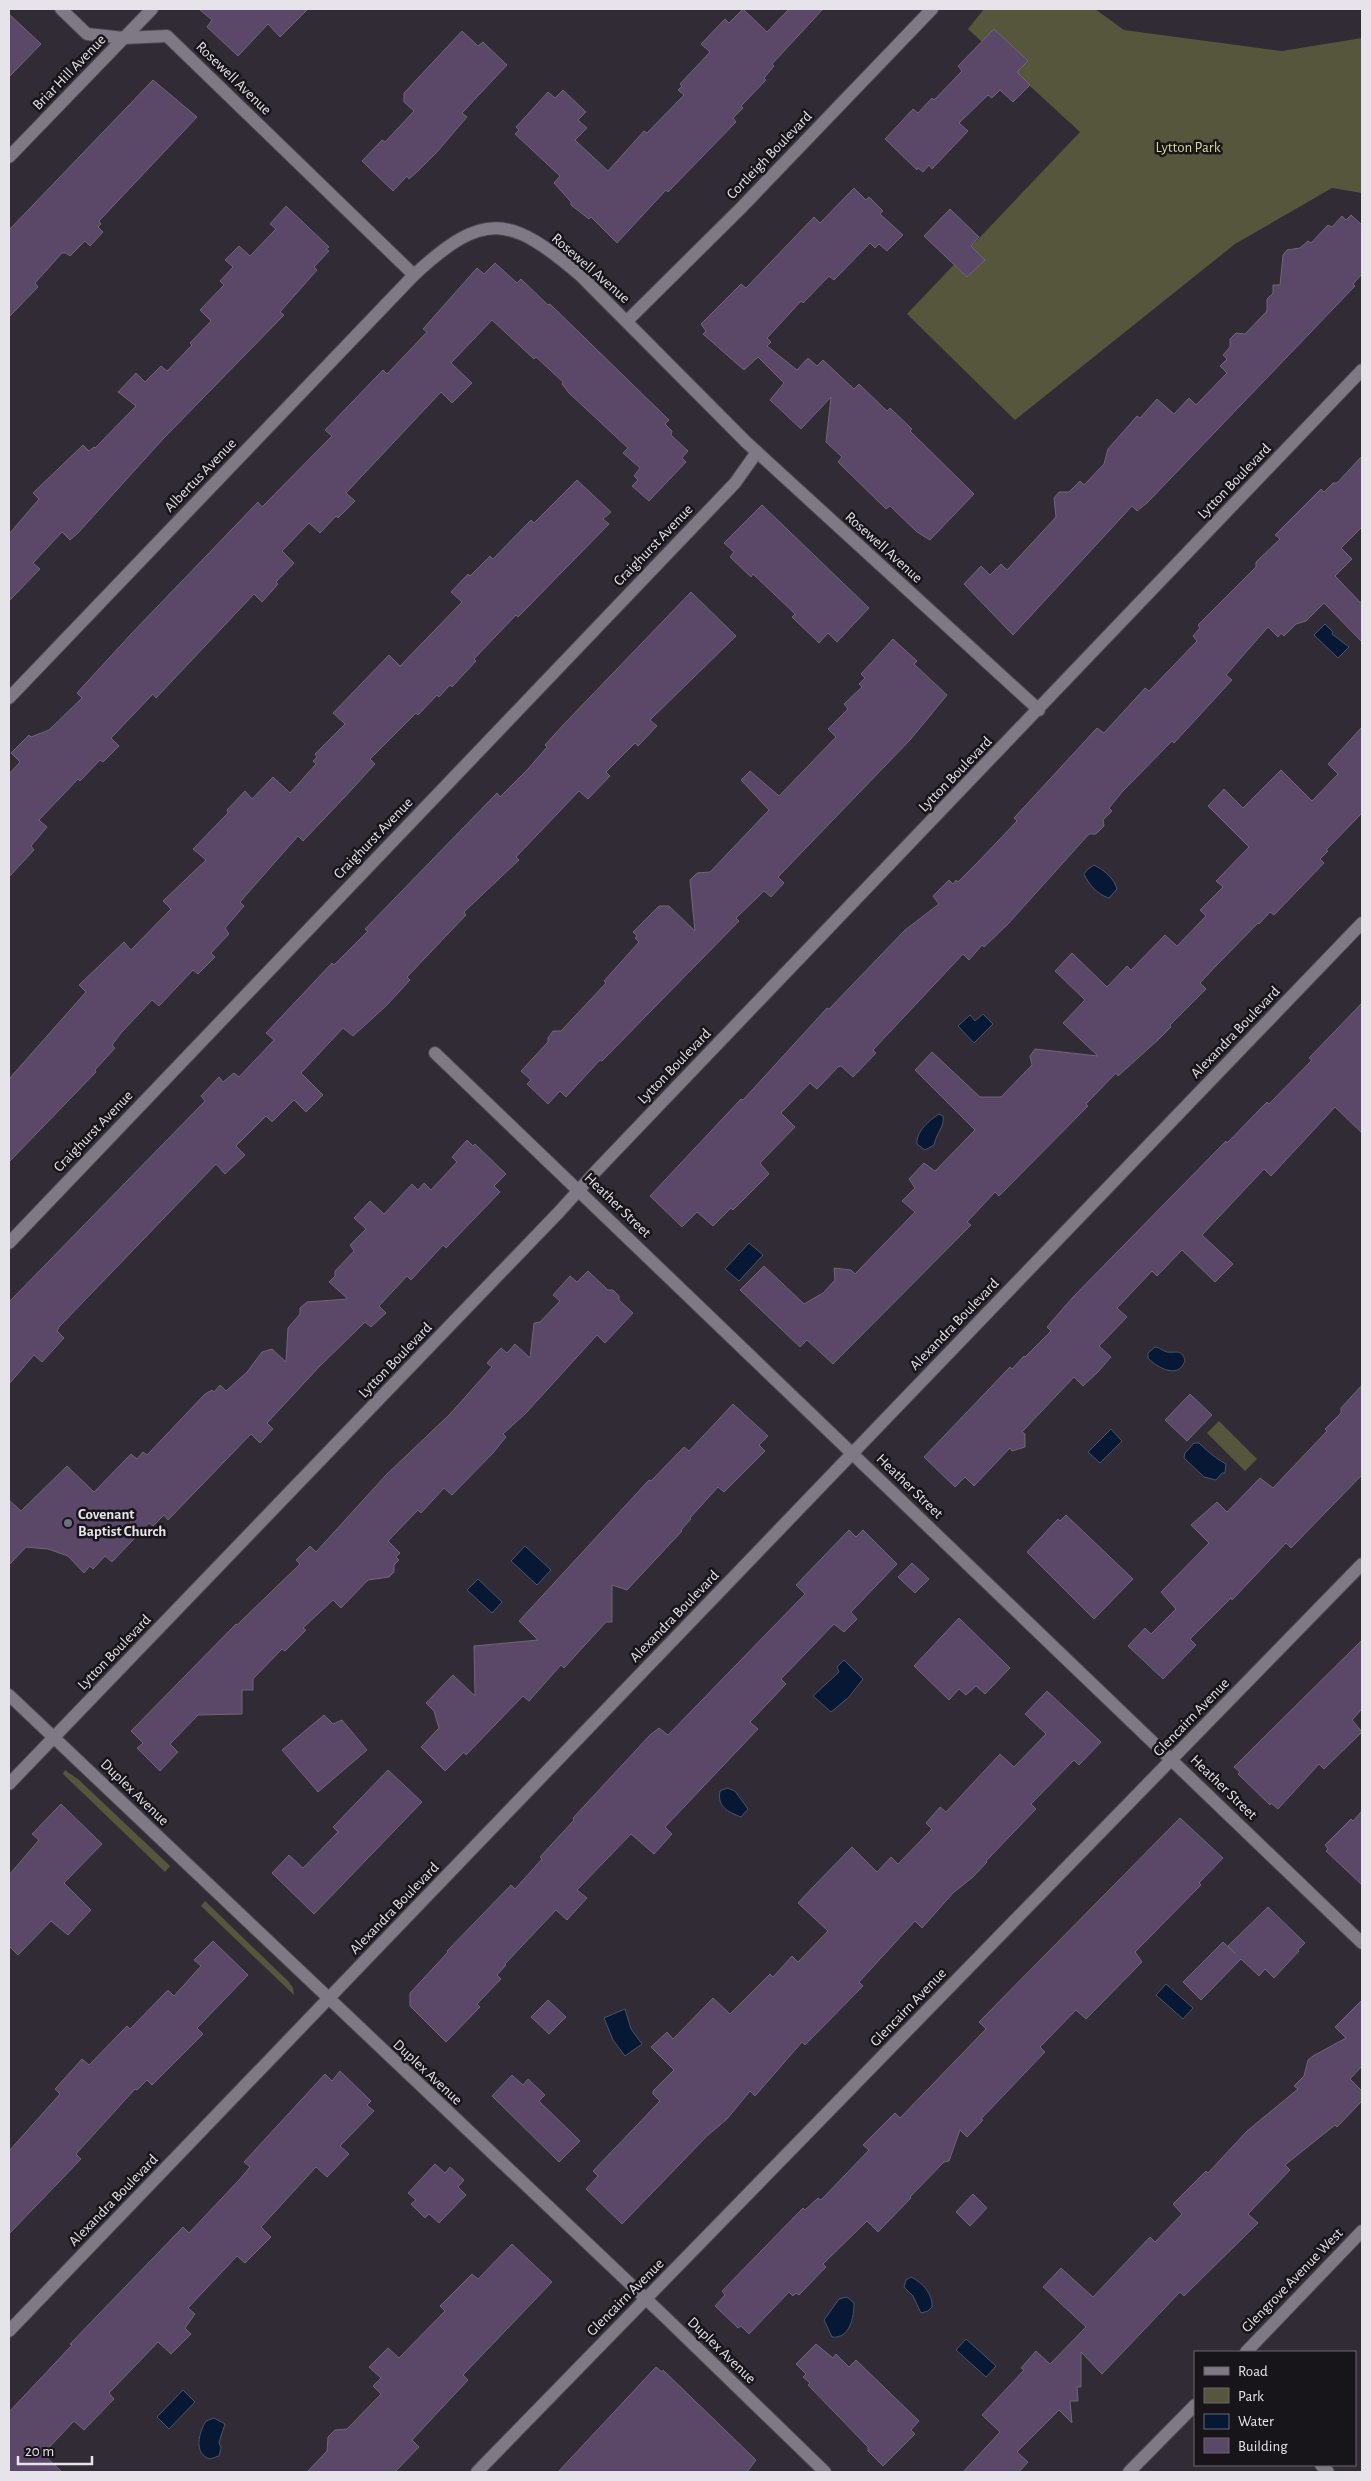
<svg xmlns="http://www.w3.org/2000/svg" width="1371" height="2481" font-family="'Alegreya Sans',sans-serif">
<rect width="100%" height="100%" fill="#312b36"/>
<!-- green -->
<g fill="#55563b">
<polygon points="984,9 1095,9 1124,30 1282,51 1362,38 1362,193 1332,188 1235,244 1015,420 907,314 1080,132 968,29"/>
<polygon points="1219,1421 1257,1459 1245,1471 1207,1433"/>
<polygon points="65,1770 79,1780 170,1866 165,1872 63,1774"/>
<polygon points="205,1901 289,1982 293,1988 294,1995 201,1906"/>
</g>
<!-- water -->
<g fill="#061833" stroke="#4a556a">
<polygon points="1325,624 1333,632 1332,634 1349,647 1338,658 1314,635"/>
<path d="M1094,865C1104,870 1114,878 1117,889L1109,898C1098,895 1089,885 1084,874L1088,869Z"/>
<polygon points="983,1014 993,1024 974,1043 958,1026 970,1015 975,1021"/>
<path d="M939,1114L943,1116C945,1126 936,1134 934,1145L925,1150L917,1144C916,1131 930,1120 939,1114Z"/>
<polygon points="749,1243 763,1255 739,1281 725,1269"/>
<path d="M1155,1347C1160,1347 1162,1351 1167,1352C1177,1353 1181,1349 1185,1360C1180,1380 1157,1368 1148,1358V1353Z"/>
<polygon points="1111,1429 1122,1441 1100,1463 1088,1452"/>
<path d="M1194,1443H1199C1208,1452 1217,1459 1226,1464L1225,1473H1222L1216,1480L1204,1477L1184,1458L1185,1453Z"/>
<polygon points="525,1546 551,1570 537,1585 511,1561"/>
<polygon points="478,1579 502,1602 492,1613 467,1590"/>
<polygon points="844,1660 863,1679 849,1697 831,1712 813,1696 839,1672 837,1667"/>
<path d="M727,1788L735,1791L748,1809L741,1817C728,1812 717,1807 720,1791Z"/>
<polygon points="1166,1984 1193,2008 1183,2019 1156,1995"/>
<polygon points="625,2009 631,2029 642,2044 625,2056 613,2040 604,2018"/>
<path d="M911,2277C922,2282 933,2294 932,2307L928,2311L921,2313L913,2296L904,2287L906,2280Z"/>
<path d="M847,2297L854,2303C854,2317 850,2339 832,2337L824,2320L839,2299Z"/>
<polygon points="966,2339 996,2366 986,2377 956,2350"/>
<polygon points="183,2390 195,2402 169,2429 157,2417"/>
<path d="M214,2418L225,2424L219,2442L221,2448L219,2456L210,2459C193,2454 199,2432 206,2421Z"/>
</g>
<!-- building -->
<g fill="#5b4868" stroke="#6e6774">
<polygon points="199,9 308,9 280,37 268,24 238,56 207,27 212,20"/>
<polygon points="743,9 767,32 789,9 823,9 772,64 774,66 764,78 766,80 741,106 743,108 733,118 736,122 668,192 666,190 617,243 591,217 589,219 571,205 571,202 554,183 560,176 515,134 519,130 516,127 548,92 555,98 563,90 586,112 578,120 587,128 575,140 608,171 644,131 647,133 684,95 678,90 682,86 680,84 710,52 701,44 725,19 729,23"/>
<polygon points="9,14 41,44 9,77"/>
<polygon points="994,29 1028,61 1017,72 1030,85 1013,102 1000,90 992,98 988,95 959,123 968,131 932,169 929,165 923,172 918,168 917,170 885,139 913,109 918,113 932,98 934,100 962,71 958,66"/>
<polygon points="462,31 478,46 483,42 507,65 462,113 467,117 437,152 418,171 409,179 407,176 393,191 362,161 382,140 385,142 414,111 404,102 404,93"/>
<polygon points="153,80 197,117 99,221 101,224 98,227 103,232 90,246 85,241 70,256 66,253 62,253 35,283 38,287 9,317 9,230"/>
<polygon points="854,188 866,200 869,197 883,211 880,214 903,235 887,251 879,244 875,248 870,243 834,280 829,276 803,303 801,301 767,338 771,342 767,346 797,370 808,358 817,366 823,360 854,389 859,384 887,411 890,408 912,429 910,431 974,494 930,540 917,532 890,506 886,509 838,462 842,457 826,442 831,397 801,429 770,400 784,383 758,357 744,370 703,334 706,331 701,324 741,284 746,288 814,217 820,223"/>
<polygon points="286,206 329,247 326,249 329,251 314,267 317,270 280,312 284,315 163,439 78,533 70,540 62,532 33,563 40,569 9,601 9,534 39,499 33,493 83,445 89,451 94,447 95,448 136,406 118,392 136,373 145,382 161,366 167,371 192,345 190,343 211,321 200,310 224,285 220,281 233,267 225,260 239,246 250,256 276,229 270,224"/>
<polygon points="950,209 979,237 971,246 985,260 967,277 924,236"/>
<polygon points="1351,215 1362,225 1362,274 1353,284 1355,286 1147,503 1137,511 1132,506 1013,635 964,584 981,566 990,575 1001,564 1007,570 1056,517 1054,498 1059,492 1069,492 1080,481 1084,485 1104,464 1108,449 1137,416 1140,418 1157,399 1174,414 1189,398 1196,405 1227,373 1220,366 1227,359 1223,355 1230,347 1230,339 1236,333 1245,334 1267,311 1267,299 1273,293 1273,285 1280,285 1283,255 1287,250 1300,248 1308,241 1311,243 1328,225 1332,227 1342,216 1346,220"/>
<polygon points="495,263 517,283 521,279 548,305 550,304 669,420 665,424 672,431 671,435 688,451 682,458 686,462 649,501 632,486 638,480 634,476 640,468 623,453 628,448 569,393 562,384 563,382 536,357 534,359 492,320 451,363 472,383 452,403 441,392 346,493 355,501 338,518 336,516 320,533 309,523 282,551 294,563 276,582 278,584 262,602 254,594 156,698 153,694 111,738 119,746 103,762 100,760 80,781 78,779 39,820 47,827 31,846 34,850 9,877 9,774 20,762 11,753 29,735 31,737 49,730 82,698 77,693 132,633 258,502 262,507 332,436 325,430 383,370 387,374 427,332 423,329 477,268 484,274"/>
<polygon points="1362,456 1362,527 1341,548 1352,559 1335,576 1362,604 1362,642 1324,603 1306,621 1296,624 1284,636 1281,633 1278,637 1268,627 1226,675 1232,680 1174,743 1172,741 1122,792 1109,808 1112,811 1103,820 1104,826 1096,834 1089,834 1008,924 984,947 982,945 969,960 963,954 873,1050 876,1053 853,1077 841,1066 838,1067 817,1089 810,1083 781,1113 795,1127 760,1163 769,1174 733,1210 731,1208 713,1226 697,1212 682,1227 650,1196 741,1099 743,1100 827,1008 829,1009 905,930 939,904 933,896 949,880 953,884 956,880 958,882 979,861 1017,821 1014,818 1097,728 1104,733 1145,688 1149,691 1197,641 1193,636 1200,628 1198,625 1256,567 1256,562 1280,539 1275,535 1321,489 1324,492 1333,483 1337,483"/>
<polygon points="577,480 611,512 603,519 609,524 518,617 516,615 474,659 476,661 452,687 450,685 439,697 437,695 418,715 416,713 370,759 375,764 342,800 303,841 298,836 240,902 244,906 225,928 229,934 211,953 215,957 198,974 193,970 159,1006 152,1000 121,1033 112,1045 115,1048 95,1070 96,1072 9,1162 9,1079 86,992 79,985 124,942 131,950 171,909 163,901 206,860 193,849 228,813 227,810 245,791 252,799 273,777 290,793 316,764 313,761 317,757 315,754 345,724 333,713 389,655 400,666 462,602 451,592 468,574 470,576 490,556 493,559 531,520 534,523"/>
<polygon points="762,505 869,608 837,642 828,633 819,643 792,617 795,614 753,574 751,577 730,557 734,552 724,543"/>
<polygon points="691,592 736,636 650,720 657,726 638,746 635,743 606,772 610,776 588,799 579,791 516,857 519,860 464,912 466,915 407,977 410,980 386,1006 353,1036 343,1028 301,1073 323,1095 306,1112 294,1100 272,1122 266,1116 236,1146 245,1155 225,1174 216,1164 59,1327 57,1331 64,1338 42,1362 34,1355 9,1384 9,1302 205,1101 201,1096 219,1077 223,1082 234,1073 239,1077 274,1040 266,1033 332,963 334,965 368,931 365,929 497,793 500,797 528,769 547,747 545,745 565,723"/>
<polygon points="893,639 917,661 914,664 947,695 910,740 778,877 784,883 771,897 764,891 736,918 739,921 602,1061 600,1060 566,1097 560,1091 548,1104 527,1084 531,1080 521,1071 548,1042 548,1038 553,1031 561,1031 606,983 604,981 639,942 635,938 637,936 633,932 659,906 669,906 695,931 690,880 697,873 710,872 769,810 741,780 750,771 779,796 836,737 828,729 848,709 844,704 862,687 859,684 865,678 861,674"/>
<polygon points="1362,727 1362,813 1326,850 1328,851 1320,859 1324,863 1274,915 1270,912 1259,924 1258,923 1215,967 1200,983 1206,989 1170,1025 1171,1027 1159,1039 1118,1076 1116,1073 1086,1104 1088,1106 999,1196 995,1192 967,1222 971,1225 833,1364 807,1340 800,1347 740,1290 764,1266 804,1304 823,1293 835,1280 834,1268 851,1270 855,1274 915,1212 902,1201 915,1188 909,1179 924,1163 935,1171 975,1130 915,1070 932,1052 980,1097 1001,1097 1032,1065 1030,1056 1035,1049 1098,1056 1063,1023 1085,1000 1055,971 1072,953 1107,987 1127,966 1131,970 1165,935 1177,946 1206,916 1200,910 1223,887 1216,881 1249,847 1208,806 1224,789 1243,808 1281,770 1312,801 1338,774 1328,764"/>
<polygon points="1362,1003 1362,1133 1335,1107 1271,1176 1264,1169 1202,1235 1233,1264 1215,1282 1182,1250 1157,1276 1152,1271 1117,1308 1127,1317 1099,1346 1111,1357 1098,1372 1083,1386 1074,1377 1022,1432 1025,1434 1025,1447 1012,1451 1010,1448 974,1486 965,1477 955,1487 924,1457 1010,1367 1012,1369 1024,1356 1025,1357 1051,1331 1047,1327 1073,1297 1226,1141 1227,1143 1267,1102 1269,1104 1312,1060 1309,1058"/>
<polygon points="467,1140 473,1146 475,1144 506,1174 494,1186 500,1192 446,1248 443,1245 411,1280 407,1276 379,1306 386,1313 371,1327 365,1322 319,1367 267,1423 273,1429 260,1443 251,1434 168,1520 164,1515 153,1526 149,1523 112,1562 105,1556 93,1569 90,1566 84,1573 68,1556 48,1549 26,1547 9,1565 9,1500 21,1511 67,1466 94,1492 131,1454 137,1459 143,1452 147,1455 205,1394 212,1390 214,1392 220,1385 226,1391 247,1372 262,1352 272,1349 286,1362 288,1328 300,1314 300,1308 307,1302 348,1299 329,1282 335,1276 335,1271 354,1251 350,1245 366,1229 354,1218 370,1201 384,1214 412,1184 418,1190 424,1183 431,1190 457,1162 452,1157"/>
<polygon points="588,1271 608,1290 613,1290 619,1296 619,1300 633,1313 605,1343 597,1335 526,1413 503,1434 506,1437 493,1453 452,1495 444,1488 421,1513 418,1510 388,1541 400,1553 396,1557 399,1560 394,1565 394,1572 389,1577 368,1580 341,1608 333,1600 303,1628 306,1630 285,1651 282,1649 253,1679 253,1690 242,1690 242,1714 198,1715 170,1744 178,1752 160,1771 137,1748 143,1743 131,1731 236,1624 237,1625 300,1564 296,1560 310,1546 316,1552 386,1475 450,1414 492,1367 487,1363 501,1348 507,1353 515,1344 530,1358 534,1323 540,1322 560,1301 553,1295 570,1276 577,1282"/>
<polygon points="1362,1385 1362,1475 1291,1548 1286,1543 1232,1600 1231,1598 1190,1639 1196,1645 1163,1679 1128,1646 1145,1628 1151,1634 1176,1609 1161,1592 1209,1543 1191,1525 1217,1502 1227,1512 1260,1478 1273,1488 1327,1431 1325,1429 1341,1413 1341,1408"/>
<polygon points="1190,1394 1212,1415 1187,1441 1165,1420"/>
<polygon points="733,1404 768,1436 759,1445 765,1451 724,1492 718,1487 690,1518 691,1519 681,1530 682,1531 627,1590 612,1585 612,1622 606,1622 564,1668 561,1665 529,1701 523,1696 466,1755 464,1752 445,1771 421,1747 439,1728 434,1711 426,1703 453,1675 475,1696 474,1646 538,1640 519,1621 649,1480 651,1481 684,1447 689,1451"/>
<polygon points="1066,1515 1133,1579 1094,1619 1027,1552 1058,1519 1060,1521"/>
<polygon points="849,1530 856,1537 863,1530 897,1564 851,1612 857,1619 844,1632 834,1624 781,1679 786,1684 750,1722 758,1729 665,1827 672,1834 654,1854 631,1834 577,1890 587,1898 567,1920 556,1910 505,1964 506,1965 497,1975 501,1979 477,2004 480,2007 446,2042 410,2006 410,1993 448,1952 447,1951 511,1885 515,1889 542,1859 540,1857 574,1820 573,1818 650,1735 659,1728 668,1735 805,1594 796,1585"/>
<polygon points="912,1563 929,1579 915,1593 898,1577"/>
<polygon points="959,1618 1010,1668 985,1694 976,1686 966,1695 959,1689 949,1700 914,1666"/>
<polygon points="1362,1640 1362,1709 1352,1720 1362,1732 1324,1769 1319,1764 1278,1809 1271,1803 1270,1805 1238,1774 1240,1772 1234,1767"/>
<polygon points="1047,1691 1101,1742 1079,1765 1074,1760 1031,1804 1036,1809 986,1861 987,1862 973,1877 953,1893 922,1928 915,1921 859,1982 863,1986 805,2045 802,2042 755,2096 750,2091 727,2119 707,2136 622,2224 586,2189 598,2176 593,2171 660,2101 653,2094 653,2091 674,2070 651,2047 667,2032 673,2039 713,1998 730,2014 770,1974 773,1977 792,1956 798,1962 828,1931 798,1903 813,1887 852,1847 877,1872 891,1857 898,1864 932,1829 926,1823 940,1807 946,1812 1000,1754 1014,1767 1046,1734 1025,1714"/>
<polygon points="324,1715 333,1724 342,1720 367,1750 318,1792 282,1750"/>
<polygon points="388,1770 422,1802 314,1914 272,1873 289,1855 303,1868 338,1832 333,1827"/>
<polygon points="61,1804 102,1844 64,1883 91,1910 68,1935 51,1921 18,1955 9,1946 9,1875 39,1840 32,1834"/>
<polygon points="1362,1811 1362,1885 1326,1851 1328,1849 1325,1845 1351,1819 1353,1821"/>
<polygon points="1180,1818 1223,1858 1199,1883 1201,1885 1135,1952 1142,1962 1086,2019 1076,2010 1040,2047 1045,2052 981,2119 983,2120 967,2137 960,2130 949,2161 944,2162 910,2197 911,2198 878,2232 867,2221 823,2264 826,2267 799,2295 796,2293 793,2296 789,2292 749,2334 741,2326 738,2328 715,2306 725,2295 722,2291 803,2208 805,2210 818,2198 821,2200 869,2150 863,2145 895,2113 900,2118 986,2029 979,2022"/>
<polygon points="1268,1907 1305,1943 1298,1950 1299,1951 1274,1978 1265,1969 1259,1976 1241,1959 1201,2000 1183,1982 1223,1942 1235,1953 1228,1946"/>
<polygon points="213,1941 248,1975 197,2028 203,2034 152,2085 147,2080 137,2090 135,2089 76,2154 81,2159 9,2234 9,2151 60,2094 55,2089 82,2059 89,2065 127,2026 130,2029 168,1990 174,1996 201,1966 194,1960"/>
<polygon points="548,2000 566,2017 549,2034 531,2017"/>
<polygon points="1362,2000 1362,2066 1350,2079 1362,2091 1362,2101 1337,2127 1335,2125 1285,2165 1290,2170 1248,2214 1258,2223 1184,2296 1180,2292 1102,2374 1081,2352 1081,2387 1077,2387 1078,2401 1070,2401 1072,2423 1059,2410 1017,2452 1028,2462 1019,2472 963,2472 1000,2432 982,2415 1024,2370 1021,2368 1036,2351 1050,2364 1086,2327 1043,2287 1061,2268 1093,2297 1150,2237 1155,2242 1182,2214 1173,2204 1206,2171 1208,2173 1247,2131 1298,2089 1294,2086 1304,2076 1308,2060 1313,2056 1346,2038 1335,2027"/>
<polygon points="340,2071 371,2101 367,2105 374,2111 340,2146 349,2154 327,2177 316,2167 261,2227 271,2237 245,2263 237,2256 188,2308 195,2314 185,2328 191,2334 171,2354 158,2342 109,2393 114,2399 84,2430 74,2421 43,2454 62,2472 9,2472 9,2412 72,2345 70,2344 183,2227 189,2233 239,2180 250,2167 244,2162 325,2074 332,2081"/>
<polygon points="512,2075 523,2085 528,2079 545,2095 539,2101 580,2141 559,2162 492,2096"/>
<polygon points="435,2164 445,2173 450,2167 464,2180 458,2187 466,2195 439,2223 429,2214 425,2218 411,2204 416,2200 408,2193"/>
<polygon points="973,2194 987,2208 970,2226 956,2212"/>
<polygon points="512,2244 552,2282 463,2375 468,2380 412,2440 419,2447 395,2472 307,2472 327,2451 328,2437 335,2430 347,2429 381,2394 373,2386 381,2378 369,2367 388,2348 399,2358 445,2311 440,2306 472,2274 478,2279"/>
<polygon points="816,2344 833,2358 836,2354 849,2367 856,2360 919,2421 911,2430 915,2434 883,2466 868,2451 868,2447 808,2385 810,2383 803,2377 806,2374 796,2364"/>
<polygon points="656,2367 662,2372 663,2370 756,2460 747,2472 558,2472"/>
</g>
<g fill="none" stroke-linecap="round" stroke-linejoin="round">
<!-- minor casing -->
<g stroke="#4a464e" stroke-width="14">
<g id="minor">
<polyline points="61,9 87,34 124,38 167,36 414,275"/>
<polyline points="9,157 152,9"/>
<polyline points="627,321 741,208 932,9"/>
<path d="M9,698L414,275C484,210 510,215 581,276L746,442L1039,710"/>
<polyline points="435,1053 1362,1943"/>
<polyline points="9,1243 735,483 757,452"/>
<polyline points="9,1695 664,2316 825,2472"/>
<polyline points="9,1784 559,1212 597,1170 1362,370"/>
<polyline points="9,2331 1362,923"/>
<polyline points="1246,2352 1362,2231"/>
<polyline points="1321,2465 1328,2472"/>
<polyline points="1129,2472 1195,2405"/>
</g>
</g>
<!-- tertiary casing -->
<g stroke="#4a464e" stroke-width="14">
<polyline id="tertiary" points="477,2472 1362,1564"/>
</g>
<!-- minor -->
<use href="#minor" stroke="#7f7885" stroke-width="12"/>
<!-- tertiary -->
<use href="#tertiary" stroke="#7f7885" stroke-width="12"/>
</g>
<!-- markers -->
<circle fill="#6b7280" stroke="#18151a" stroke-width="2" cx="68" cy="1523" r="5"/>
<g text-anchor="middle" stroke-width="5" stroke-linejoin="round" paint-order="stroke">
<!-- street labels -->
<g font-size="15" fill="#e7e3ea" stroke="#18151a">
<text transform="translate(69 72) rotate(-46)" y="5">Briar Hill Avenue</text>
<text transform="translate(234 78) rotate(44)" y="5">Rosewell Avenue</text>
<text transform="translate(769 155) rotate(-46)" y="5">Cortleigh Boulevard</text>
<text transform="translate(591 268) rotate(41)" y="5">Rosewell Avenue</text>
<text transform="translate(200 475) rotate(-46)" y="5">Albertus Avenue</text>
<text transform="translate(1234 481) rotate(-46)" y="5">Lytton Boulevard</text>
<text transform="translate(653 545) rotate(-46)" y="5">Craighurst Avenue</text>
<text transform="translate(884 547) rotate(42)" y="5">Rosewell Avenue</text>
<text transform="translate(955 774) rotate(-46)" y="5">Lytton Boulevard</text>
<text transform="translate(373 838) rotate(-46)" y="5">Craighurst Avenue</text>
<text transform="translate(1235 1032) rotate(-46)" y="5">Alexandra Boulevard</text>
<text transform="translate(674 1066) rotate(-46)" y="5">Lytton Boulevard</text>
<text transform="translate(93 1131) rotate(-46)" y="5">Craighurst Avenue</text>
<text transform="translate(618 1205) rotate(44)" y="5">Heather Street</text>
<text transform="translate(954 1324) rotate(-46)" y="5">Alexandra Boulevard</text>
<text transform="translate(395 1360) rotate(-46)" y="5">Lytton Boulevard</text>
<text transform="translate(910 1486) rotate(44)" y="5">Heather Street</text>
<text transform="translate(674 1616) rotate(-46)" y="5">Alexandra Boulevard</text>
<text transform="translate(114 1652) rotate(-46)" y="5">Lytton Boulevard</text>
<text transform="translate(1191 1717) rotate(-46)" y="5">Glencairn Avenue</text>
<text transform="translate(1224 1787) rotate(44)" y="5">Heather Street</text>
<text transform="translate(135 1792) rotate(44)" y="5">Duplex Avenue</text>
<text transform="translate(394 1908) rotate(-46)" y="5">Alexandra Boulevard</text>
<text transform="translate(908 2007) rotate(-46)" y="5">Glencairn Avenue</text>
<text transform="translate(428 2072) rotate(43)" y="5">Duplex Avenue</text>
<text transform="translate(113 2200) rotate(-46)" y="5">Alexandra Boulevard</text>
<text transform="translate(1292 2280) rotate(-46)" y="5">Glengrove Avenue West</text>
<text transform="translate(625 2297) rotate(-45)" y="5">Glencairn Avenue</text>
<text transform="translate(722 2350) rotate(44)" y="5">Duplex Avenue</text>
</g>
<!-- park labels -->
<g font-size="15" fill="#d7da97" stroke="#18151a">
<text x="1188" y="152">Lytton Park</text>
</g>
<!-- poi labels -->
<g font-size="15" font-weight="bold" fill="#e7e3ea" stroke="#18151a" text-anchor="start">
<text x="78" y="1519">Covenant<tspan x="78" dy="17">Baptist Church</tspan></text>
</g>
</g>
<!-- border -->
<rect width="1371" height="2481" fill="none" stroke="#e7e3ea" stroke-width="20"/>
<!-- legend -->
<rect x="1194" y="2351" width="162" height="115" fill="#18151a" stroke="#6b676d"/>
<rect x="1204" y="2367" width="25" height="8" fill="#7f7885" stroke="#6b676d"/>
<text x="1238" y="2376" font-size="15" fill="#e7e3ea">Road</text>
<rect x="1204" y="2388" width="25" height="15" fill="#55563b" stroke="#6b676d"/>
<text x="1238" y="2401" font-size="15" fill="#e7e3ea">Park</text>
<rect x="1204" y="2414" width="25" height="15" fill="#061833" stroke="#6b676d"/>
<text x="1238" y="2426" font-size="15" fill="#e7e3ea">Water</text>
<rect x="1204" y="2438" width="25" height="15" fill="#5b4868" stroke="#6b676d"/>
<text x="1238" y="2451" font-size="15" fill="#e7e3ea">Building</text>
<!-- scale -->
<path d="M18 2456v8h74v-8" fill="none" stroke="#e7e3ea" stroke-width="2.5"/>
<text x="25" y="2456" font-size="15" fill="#e7e3ea" stroke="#18151a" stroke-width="4" paint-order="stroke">20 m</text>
</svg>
